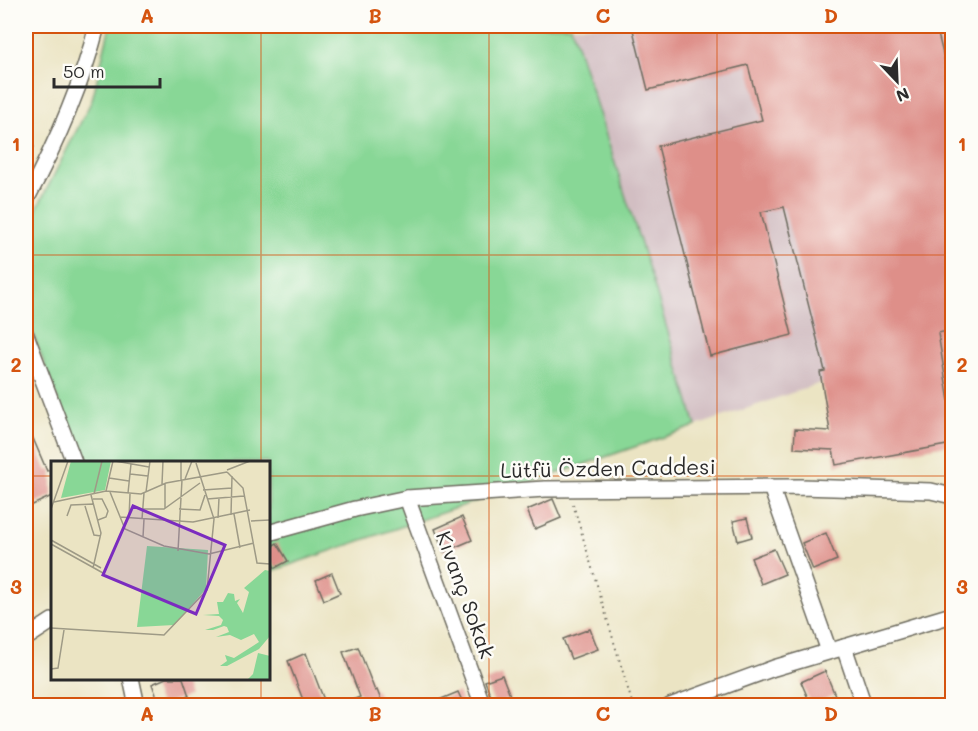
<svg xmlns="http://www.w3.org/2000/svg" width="978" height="731" font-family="Mali,sans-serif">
<rect width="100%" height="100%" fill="#fdfcf7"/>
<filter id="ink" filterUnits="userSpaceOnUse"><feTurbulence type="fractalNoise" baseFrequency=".0167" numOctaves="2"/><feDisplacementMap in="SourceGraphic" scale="12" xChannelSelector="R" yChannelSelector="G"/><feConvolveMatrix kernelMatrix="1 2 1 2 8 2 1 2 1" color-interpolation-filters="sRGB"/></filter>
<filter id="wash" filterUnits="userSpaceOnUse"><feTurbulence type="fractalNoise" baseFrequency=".008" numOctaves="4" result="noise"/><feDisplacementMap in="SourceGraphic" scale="24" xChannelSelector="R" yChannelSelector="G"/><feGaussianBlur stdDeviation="1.35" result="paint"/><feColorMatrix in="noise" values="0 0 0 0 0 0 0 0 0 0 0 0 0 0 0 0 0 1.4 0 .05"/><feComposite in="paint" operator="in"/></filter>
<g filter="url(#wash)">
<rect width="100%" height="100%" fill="#ebe4c3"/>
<!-- industrial -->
<polygon fill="#d2bec2" points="571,26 952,26 952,358 938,363 931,345 696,426 654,285"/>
<!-- green -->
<polygon fill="#88d796" stroke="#5a8160" stroke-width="1.5" points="110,26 571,26 654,285 696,426 269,572 268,462 81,462 26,315 26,230 92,100"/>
<g id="blocks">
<!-- building -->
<g fill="#de8f89">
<polygon points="632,26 936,26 952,90 952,330 938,333 952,420 952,444 836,465 833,450 794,448 795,429 830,431 820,372 825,371 784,207 761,212 792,335 710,356 658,146 762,120 748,65 648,90"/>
<polygon points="26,422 47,471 52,469 52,496 26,508"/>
<polygon points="553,499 561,518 535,529 527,510"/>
<polygon points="462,517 472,540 444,552 435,529"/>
<polygon points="747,518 752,537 738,541 733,521"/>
<polygon points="826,533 837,560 813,570 802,543"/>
<polygon points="277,543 288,561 275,568 268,557 268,548"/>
<polygon points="774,549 785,574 761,584 751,558"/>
<polygon points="332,573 340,593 324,600 316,580"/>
<polygon points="590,629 598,649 571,659 563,639"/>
<polygon points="358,647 375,691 377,690 383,705 339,705 360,697 343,652"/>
<polygon points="306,653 324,700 309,705 305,705 288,661"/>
<polygon points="825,671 835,695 811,705 801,682"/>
<polygon points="502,675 511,698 494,704 485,681"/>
<polygon points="166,678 183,678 189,696 160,705 152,684"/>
<polygon points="458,692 464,705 427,705"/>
</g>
</g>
</g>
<g filter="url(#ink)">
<use href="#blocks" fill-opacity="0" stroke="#6e6c60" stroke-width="1.5"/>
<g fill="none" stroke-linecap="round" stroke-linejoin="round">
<!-- minor casing -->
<g stroke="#6e6c60" stroke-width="18">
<g id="minor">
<path d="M26,200C56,144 81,88 97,26"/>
<polyline points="26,335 74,462"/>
<polyline points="771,487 829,651"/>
<polyline points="407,498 483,706"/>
<polyline points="268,533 355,509 407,498 545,489 801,487 931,491 952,496"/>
<polyline points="26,638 52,621"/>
<polyline points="844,647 864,706"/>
<polyline points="131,678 137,706"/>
<polyline points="670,706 774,668 952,615"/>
</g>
</g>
<!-- path -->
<g stroke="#6e6c60" stroke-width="2" stroke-dasharray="1.5 4.5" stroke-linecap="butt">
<polyline points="26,137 35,149"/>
<polyline points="573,504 633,706"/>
</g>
<!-- minor -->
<use href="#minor" stroke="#fff" stroke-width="15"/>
</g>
</g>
<!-- grid -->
<path fill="none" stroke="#d5540f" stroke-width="1.5" stroke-opacity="0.55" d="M261,26V462M489,26V706M717,26V706M26,255H952M26,476H52M268,476H952M261,678V706"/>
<g text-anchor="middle" stroke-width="5" stroke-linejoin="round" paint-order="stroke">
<!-- street labels -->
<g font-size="21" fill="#2b2b2b" stroke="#fdfcf7">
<text transform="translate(608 469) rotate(-1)" y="7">Lütfü Özden Caddesi</text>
<text transform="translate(465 595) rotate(70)" y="7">Kıvanç Sokak</text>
</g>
</g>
<!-- overview -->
<g transform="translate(51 461)">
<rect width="219" height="219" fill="#ebe4c3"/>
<path d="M20,0H60L54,29L10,37ZM96,85L157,89L155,128L123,164L86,166ZM214,109L219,110V175L208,188L176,205H169L176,200L174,194L183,197L208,181L203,173L190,179L179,174L165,176L178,171L176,166L173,165L162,169H154L170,164L172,159L168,155L152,154L168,153L166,141H172L177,132L183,133L184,140L189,138L186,142L192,152L198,131L193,127ZM207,192L219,195V219H196L202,213Z" fill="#88d796"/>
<path fill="none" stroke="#9e9a86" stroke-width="1.5" d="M64,0L98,6M176,9L199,0M176,11L192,27L206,102L219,103M79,13L97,15M58,17L78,20M134,18L141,0M130,19V0M114,22V47M111,23L112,0M152,29L181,27M55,30L62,0M59,31L74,68L113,85L158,93L203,82M95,31L99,0M77,32L80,3M43,33L51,0M40,34L50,72L42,107M42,38H51L57,50L55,56L47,59M156,38L193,35M3,41L55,30L90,33L115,22L176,11M34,45L43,74L50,75M0,48L17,0M92,48H113L149,22M128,48L149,49L154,34M183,53L189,87M180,54L181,15M16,55L20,44L43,43M69,56L142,61L199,49M78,57L79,33M167,57L168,37M91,58L93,32M200,60L219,59M92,76L93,58M0,79L50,107M0,83L52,112M127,90L131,19M0,167L113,174L156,129L163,58L145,2M0,208L7,207L13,169"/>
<path fill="#7b2cbf" fill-opacity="0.15" stroke="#7b2cbf" stroke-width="3" d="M82,45L174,84L145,153L52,114Z"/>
<rect width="219" height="219" fill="none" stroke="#2b2b2b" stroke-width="3"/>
</g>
<!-- margin -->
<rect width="978" height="731" fill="none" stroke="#fdfcf7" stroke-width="66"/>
<!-- north arrow -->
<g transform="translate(897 81) rotate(157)" stroke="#fdfcf7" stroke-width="4.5" paint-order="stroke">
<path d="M0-4.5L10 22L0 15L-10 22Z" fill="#2b2b2b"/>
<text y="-9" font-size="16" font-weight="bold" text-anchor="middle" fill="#2b2b2b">N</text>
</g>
<!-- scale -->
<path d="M54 78v9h106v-9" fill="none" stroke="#2b2b2b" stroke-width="3"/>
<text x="63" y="78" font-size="18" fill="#2b2b2b" stroke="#fdfcf7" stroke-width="4.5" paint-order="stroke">50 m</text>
<rect x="33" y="33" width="912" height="665" fill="none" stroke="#d5540f" stroke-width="2"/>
<g font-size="20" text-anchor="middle" font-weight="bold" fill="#d5540f">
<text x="147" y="23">A</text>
<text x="375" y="23">B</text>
<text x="603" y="23">C</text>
<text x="831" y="23">D</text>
<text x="16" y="151">1</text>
<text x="962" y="151">1</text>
<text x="16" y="372">2</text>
<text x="962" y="372">2</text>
<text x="16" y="594">3</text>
<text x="962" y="594">3</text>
<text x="147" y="721">A</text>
<text x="375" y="721">B</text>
<text x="603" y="721">C</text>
<text x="831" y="721">D</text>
</g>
</svg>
